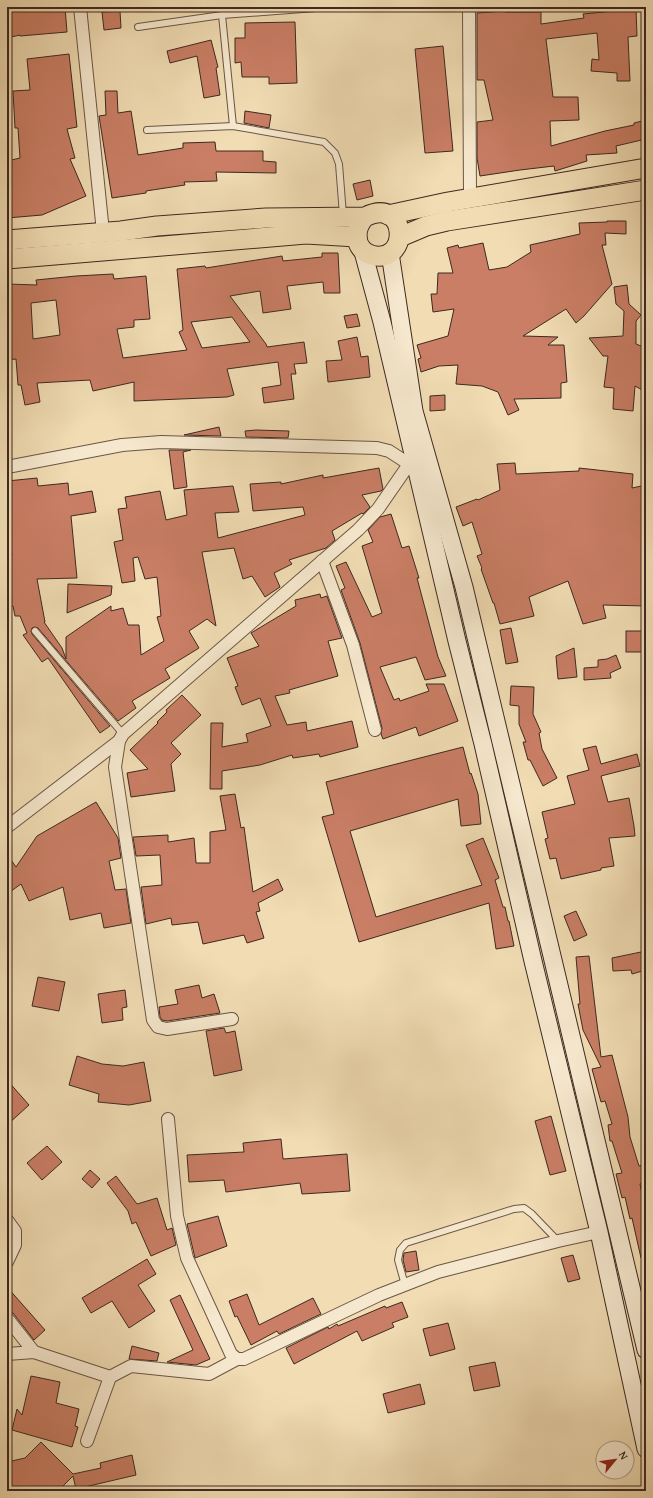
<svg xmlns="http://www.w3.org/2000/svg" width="653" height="1498" font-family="'Gentium Book Plus',serif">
<rect width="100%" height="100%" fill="#f1dcb3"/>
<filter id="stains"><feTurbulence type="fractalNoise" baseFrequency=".005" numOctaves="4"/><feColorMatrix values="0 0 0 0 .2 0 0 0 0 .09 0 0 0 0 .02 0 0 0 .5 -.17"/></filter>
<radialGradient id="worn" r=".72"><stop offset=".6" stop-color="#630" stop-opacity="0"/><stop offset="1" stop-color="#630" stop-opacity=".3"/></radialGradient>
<!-- building -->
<g fill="#c97e65" stroke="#3d2921" fill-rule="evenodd">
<polygon points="7,7 65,7 67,32 20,36 20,35 7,38"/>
<polygon points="636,9 637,36 628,37 630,81 617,81 617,73 591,71 592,59 599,60 597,33 546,39 553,97 578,97 579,120 550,121 551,146 605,131 634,125 634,123 646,120 646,139 616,146 617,153 586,155 587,161 555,171 554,166 520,170 480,176 477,158 477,122 493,120 484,80 477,80 477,13 505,11 505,12 541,12 541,24 584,18 583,14 614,11 614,10"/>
<polygon points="120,11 121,28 104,30 102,12"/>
<polygon points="295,22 297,83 269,84 269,77 242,77 241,62 235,63 235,38 245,38 245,23"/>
<polygon points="211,40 218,67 216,68 220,95 204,98 197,56 170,63 167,51"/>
<polygon points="443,46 453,151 425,153 415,49"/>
<polygon points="69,54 77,127 67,129 75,158 70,159 86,196 42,215 7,218 7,179 10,179 7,161 20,158 18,128 15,128 13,91 30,90 27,59"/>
<polygon points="105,91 117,91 118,113 131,111 138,155 183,148 183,143 215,142 216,151 263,151 263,161 276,162 276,173 216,172 217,181 184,182 185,185 146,191 146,193 112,198 99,116 106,115"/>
<polygon points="245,111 271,115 269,128 244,123"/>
<polygon points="370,180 373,196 357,200 353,184"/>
<polygon points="607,221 626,221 626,234 605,233 606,245 602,245 612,284 584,316 576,323 566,309 523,336 558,337 548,345 564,345 567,382 561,383 561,398 514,399 519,410 508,415 498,392 482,386 456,384 458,365 439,366 421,372 418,359 421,358 417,345 448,336 454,309 433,312 431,294 437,294 438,273 453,273 447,248 458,245 459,248 483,243 489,270 507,267 531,252 530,245 580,234 579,223 607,222"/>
<path d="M322,253H338L340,293H324L323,282L287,286L291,309L263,313L260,291L230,296L266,344L267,347L304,342L307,363L294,364L296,374H291L294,399L264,403L262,388L281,385L278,362L227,369L234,395L227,397L134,401V382L93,391L90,380L37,383L40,402L25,405L21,385H18L16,359L7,360V284L37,285L36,280L76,276L113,274L114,279L146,276L150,319L134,320V327L117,329L123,358L187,350L179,332L183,330L177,269L205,266L206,268L282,256L283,261L322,257ZM56,300L60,335L33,339L31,303ZM232,317L250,342L202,348L191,322Z"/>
<polygon points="627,285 629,304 641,315 636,321 636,344 646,348 646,392 635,386 633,411 613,409 614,388 604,387 608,356 603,356 589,338 623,336 624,311 616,304 614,287"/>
<polygon points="357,314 360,326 347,328 344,316"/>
<polygon points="357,337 361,357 368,356 370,377 328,382 326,361 342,360 338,341"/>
<polygon points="445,395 445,410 430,411 430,396"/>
<polygon points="219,427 221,436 184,435"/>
<polygon points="256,430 289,431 288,438 246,437 245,431"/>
<polygon points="169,450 191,450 183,452 187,487 174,489"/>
<polygon points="515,463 516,474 579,471 579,468 633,474 632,488 646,485 646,606 603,605 606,618 583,624 568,581 529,597 534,616 500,624 494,603 493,603 481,569 482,568 477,556 482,554 472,522 463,526 456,507 477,499 478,500 500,490 497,464"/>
<polygon points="379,468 383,489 381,491 362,495 370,507 363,514 362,513 332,531 335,540 326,548 289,560 292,564 274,573 280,587 265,597 252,576 243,579 234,548 202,552 216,626 207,619 189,631 199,648 165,669 170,678 132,701 136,708 118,721 38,628 35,627 32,628 31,631 32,634 110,726 100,733 48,658 42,662 23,635 27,633 20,616 15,616 13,606 7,607 7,555 12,555 7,535 7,481 37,478 38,486 68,483 69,495 92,491 96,512 71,516 77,578 37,579 45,622 44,622 62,648 66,659 66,637 111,606 111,611 123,608 128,625 139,625 141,655 164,641 157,617 161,616 157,577 145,579 138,557 133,558 135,581 122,583 114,542 123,540 118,509 127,508 125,497 160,491 166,520 187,515 184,490 233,486 239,512 215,513 218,538 305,515 303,507 253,511 250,484 281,482 281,484 323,475 323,478"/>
<polygon points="391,514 402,548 409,546 419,578 417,578 438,657 446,676 425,680 416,657 380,667 394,700 399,698 400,701 429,691 426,684 444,684 458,721 419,736 416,727 383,739 381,734 382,728 360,643 341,590 345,588 336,566 346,562 372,617 382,613 362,546 373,542 368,530 380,517"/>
<polygon points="68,584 112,586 111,595 67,613"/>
<polygon points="320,594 321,598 327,596 342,638 328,641 338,676 289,690 290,693 275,696 287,725 306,722 307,731 352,721 358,747 320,757 319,754 293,758 292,755 260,765 222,771 222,789 210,789 211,723 223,723 222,747 248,742 246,734 271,726 260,698 242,705 235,687 238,686 227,658 259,646 251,633 296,606 295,600"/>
<polygon points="511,628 518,662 506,664 500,630"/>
<rect x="626" y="631" width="16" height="21"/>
<polygon points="574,648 577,677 558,679 556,656"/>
<polygon points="616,655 621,668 610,673 611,678 584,680 584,668 598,667 598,660 607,659"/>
<polygon points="511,686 534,687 533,714 541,732 539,733 542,749 557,778 543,786 530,760 528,760 523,742 526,742 519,724 519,706 510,705"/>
<polygon points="182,695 201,715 171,743 181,754 171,764 175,791 131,797 127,773 148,769 130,750 158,723 157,722 167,712 166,710"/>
<polygon points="596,746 601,764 637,754 640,766 601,776 608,802 629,798 634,826 635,836 609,838 614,866 601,868 601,870 561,879 556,858 550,859 545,839 548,838 542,812 575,804 567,776 589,770 583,749"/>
<polygon points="463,747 470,774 471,773 478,794 481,824 461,826 458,799 350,831 376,917 482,885 466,845 483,838 499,878 495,880 503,907 505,907 508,921 509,921 514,946 496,949 489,903 359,942 322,817 334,814 326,782"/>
<polygon points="235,794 241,828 244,827 253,892 278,879 283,890 258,903 260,911 256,912 264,938 247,943 244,935 203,944 198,922 172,925 171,918 146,924 141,887 162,885 160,855 136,856 133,837 168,835 168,842 194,838 196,863 210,863 210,832 226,830 220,796"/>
<polygon points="96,802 118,838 121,858 109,861 115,890 126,889 131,923 104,928 101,913 70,920 63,887 29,901 21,884 7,894 7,854 16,867 37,836"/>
<polygon points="576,911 587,935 574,941 564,916"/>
<polygon points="641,952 646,970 632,974 631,970 613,971 612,958"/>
<polygon points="589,956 601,1057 612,1055 628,1117 630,1137 639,1166 646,1164 646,1181 640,1184 646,1213 646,1257 641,1258 632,1218 630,1219 625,1197 622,1198 616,1174 622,1173 612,1141 610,1141 608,1125 612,1124 605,1101 601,1102 592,1069 601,1067 583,1030 578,1004 580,1004 576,957"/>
<polygon points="38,977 65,982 59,1011 32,1006"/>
<polygon points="199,985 202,998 214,994 220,1013 167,1021 162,1020 160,1017 159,1007 178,1004 175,990"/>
<polygon points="125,990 127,1007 122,1008 123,1020 102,1023 98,994"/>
<polygon points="224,1028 226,1033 235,1031 242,1070 214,1076 206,1031"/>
<polygon points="77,1056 102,1064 123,1066 144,1062 151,1101 129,1105 98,1102 99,1094 69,1085"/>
<polygon points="7,1080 29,1105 7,1125"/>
<polygon points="551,1116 566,1171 550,1175 535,1121"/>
<polygon points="281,1139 283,1159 347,1154 350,1191 302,1194 300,1183 226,1192 224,1180 189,1182 187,1155 244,1152 243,1143"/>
<polygon points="47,1146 62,1162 42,1180 27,1163"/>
<polygon points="90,1170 100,1179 92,1188 82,1179"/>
<polygon points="116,1176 137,1204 157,1198 167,1230 172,1228 176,1245 151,1256 136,1222 132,1224 128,1211 107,1183"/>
<polygon points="218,1216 227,1246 195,1258 187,1224"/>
<polygon points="416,1251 419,1270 406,1272 403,1260 404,1253"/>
<polygon points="573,1255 580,1279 568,1282 561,1258"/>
<polygon points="147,1259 156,1274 138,1285 155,1311 129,1328 112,1301 91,1313 82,1298"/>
<polygon points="7,1287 45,1330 34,1340 13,1313 7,1309"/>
<polygon points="247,1294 259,1325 313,1298 321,1314 279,1334 277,1331 251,1345 237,1316 235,1317 229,1301"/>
<polygon points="180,1295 210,1359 196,1365 167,1362 193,1350 170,1300"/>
<polygon points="402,1302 408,1317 392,1323 394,1327 362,1341 357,1331 294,1364 286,1348 328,1327 329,1329 337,1324 338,1326 385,1306 386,1308"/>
<polygon points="448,1323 455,1349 430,1356 423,1329"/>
<polygon points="132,1346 159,1353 157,1361 129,1359"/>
<polygon points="495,1362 500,1386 474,1391 469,1367"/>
<polygon points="31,1376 60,1382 56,1403 79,1409 75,1426 78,1427 72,1447 12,1430 17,1409 22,1415"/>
<polygon points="420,1384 425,1404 388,1413 383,1394"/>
<polygon points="41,1442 73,1474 101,1468 100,1463 132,1455 136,1475 76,1489 73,1476 58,1491 7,1491 7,1462 25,1458"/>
</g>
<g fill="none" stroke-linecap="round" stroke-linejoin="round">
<!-- service casing -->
<g stroke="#6a5646" stroke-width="8">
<g id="service">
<polyline points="222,15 233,126"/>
<polyline points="138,27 222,15 316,8"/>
<polyline points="147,130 233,126 324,142 335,153 339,164 343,215"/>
<polyline points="35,631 123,734"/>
<polyline points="405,1285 398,1260 400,1250 406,1243 514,1209 524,1208 532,1214 558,1241"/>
</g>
</g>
<!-- minor casing -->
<g stroke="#6a5646" stroke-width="14">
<g id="minor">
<polyline points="80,7 103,232"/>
<polyline points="469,7 470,198"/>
<polyline points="7,467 122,445 161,442 377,448 389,451 409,464"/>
<polyline points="322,561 353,645 375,730"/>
<polyline points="7,827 119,741"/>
<polyline points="232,1019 167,1029 158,1027 153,1020 115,767 119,741 123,734 358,530 378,509 414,457"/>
<polyline points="168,1119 177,1216 187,1258 231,1354 237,1359 244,1359 379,1295 438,1272 558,1241 599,1232"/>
<polyline points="7,1220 15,1231 15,1245 7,1262"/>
<polyline points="7,1318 34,1352"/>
<polyline points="7,1354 34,1352 110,1377 131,1366 209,1374 237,1359"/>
<polyline points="87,1441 110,1377"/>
</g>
</g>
<!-- secondary casing -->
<g stroke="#3d2921" stroke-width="19">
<g id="secondary">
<polyline points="362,248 382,322 457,641 483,744 533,961 599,1232 646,1449"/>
<polyline points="390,253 414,411 464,587 646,1350"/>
</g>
</g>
<!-- primary casing -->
<g stroke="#3d2921" stroke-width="21">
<g id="primary">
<polyline points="388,215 448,202 646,168"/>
<polyline points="400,237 426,226 447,221 646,190"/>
<path d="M7,240L121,231L157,226L266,218L365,217C408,195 411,266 371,255C353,249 354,228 365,217"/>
<polyline points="7,259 306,234 357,237"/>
</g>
</g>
<!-- service -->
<use href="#service" stroke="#f6e8ce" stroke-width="6"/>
<!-- minor -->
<use href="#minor" stroke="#f6e8ce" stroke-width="12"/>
<!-- secondary -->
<use href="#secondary" stroke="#f6e8ce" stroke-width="17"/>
<!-- primary -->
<use href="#primary" stroke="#f1dcb3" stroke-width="19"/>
</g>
<!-- margin -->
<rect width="653" height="1498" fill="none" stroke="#f1dcb3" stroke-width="24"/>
<rect x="8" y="8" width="637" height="1482" fill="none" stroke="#3d2921" stroke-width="2"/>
<rect x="12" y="12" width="629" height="1474" fill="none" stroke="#3d2921"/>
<!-- north arrow -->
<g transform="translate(615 1460) rotate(61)"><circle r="19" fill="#f6e8ce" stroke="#ac9c89"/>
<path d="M0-3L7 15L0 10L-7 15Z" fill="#8f2418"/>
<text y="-6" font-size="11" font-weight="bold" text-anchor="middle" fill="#3d2921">N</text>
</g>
<rect width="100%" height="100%" filter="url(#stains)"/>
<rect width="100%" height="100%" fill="url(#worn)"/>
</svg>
